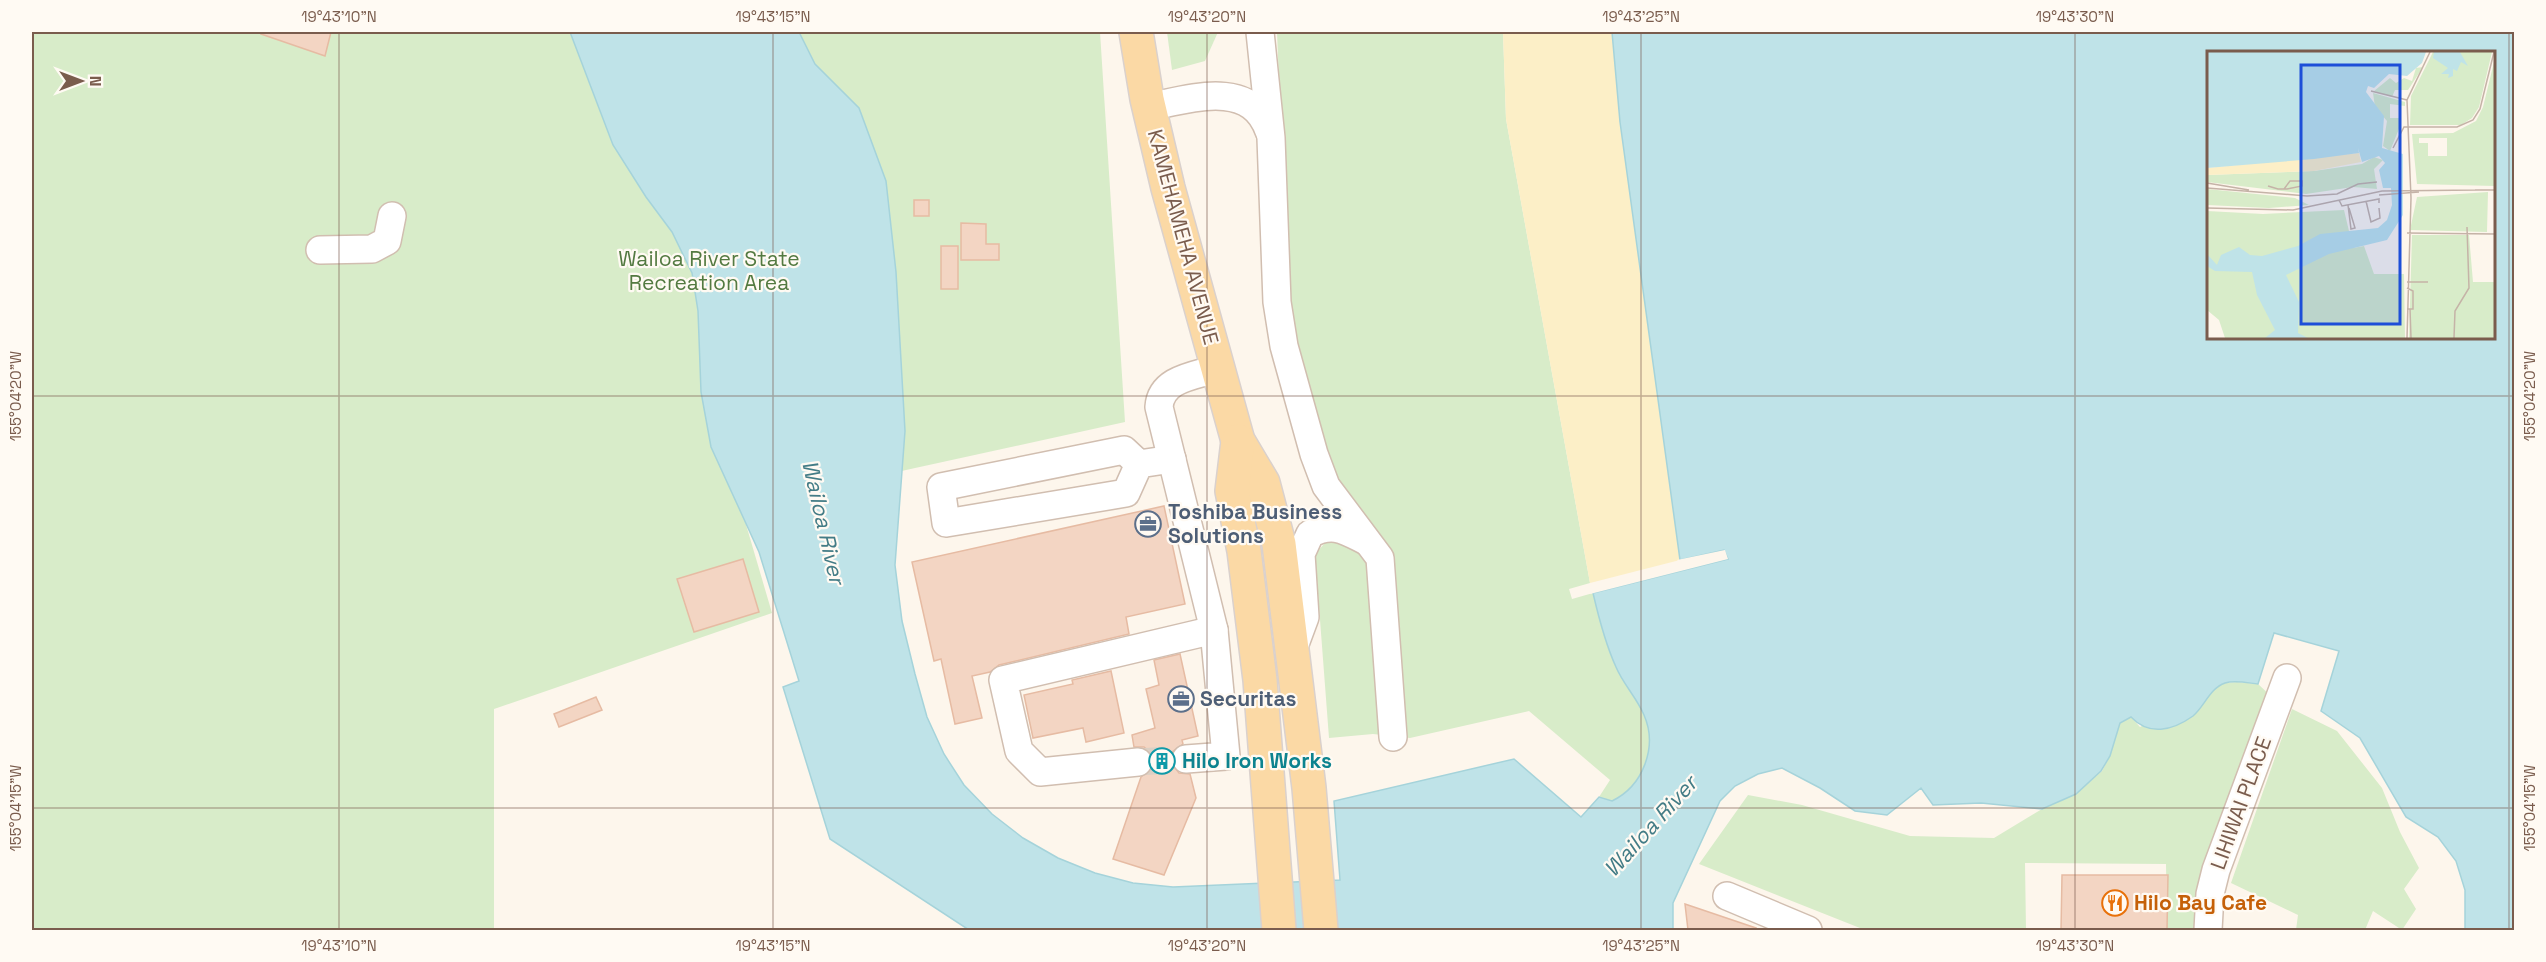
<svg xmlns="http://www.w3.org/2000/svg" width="2546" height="962" font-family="'Space Grotesk',sans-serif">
<rect width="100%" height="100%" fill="#fdf6ec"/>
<!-- green -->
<g fill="#d8ecc9">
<polygon points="32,32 1100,32 1125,422 906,470 742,511 772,613 494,709 494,930 32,930"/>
<polygon points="1167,32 1218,32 1205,61 1172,70"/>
<path d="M1277,32H1503L1506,119L1590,583L1569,589L1572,599L1593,593C1599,618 1605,643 1616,667C1623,684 1637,698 1644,715C1658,747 1643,786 1612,801L1599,797L1610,780L1529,711L1410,738L1373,734L1329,738L1315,554L1325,543L1334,539L1347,502L1322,451L1305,388L1287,282Z"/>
<polygon points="2237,682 2258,684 2273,698 2196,930 2167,930 2166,864 2025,863 2026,930 1865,930 1699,864 1748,795 1802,805 1910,836 1994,838 2042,809 2076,794 2102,771 2110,756 2120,723 2131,717 2140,727 2224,683"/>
<polygon points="2292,709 2337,731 2382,788 2400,832 2419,868 2404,889 2416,909 2402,930 2373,911 2365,930 2296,930 2298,915 2231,883"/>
</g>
<!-- sand -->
<polygon fill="#fcefc7" points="1503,32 1612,32 1620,122 1680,560 1590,583 1506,119"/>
<!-- water -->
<path fill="#bfe3e8" stroke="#a5d3da" stroke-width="1.5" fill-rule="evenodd" d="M570,32H799L815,64L859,108L886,181L896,272L905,431L895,565L902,621L915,674L927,717L944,754L964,785L992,814L1023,838L1058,858L1095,873L1133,883L1173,887L1340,880L1334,801L1514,759L1581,817L1599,797L1612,801C1643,786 1658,747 1644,715C1637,698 1623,684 1616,667C1605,643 1599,619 1593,593L1728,559L1724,550L1680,560L1620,122L1612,32H2514V930H2465V890L2456,861L2438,837L2406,817L2360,738L2321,711L2339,651L2274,633L2258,684C2248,683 2235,680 2225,683C2210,688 2204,707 2193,716C2172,731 2149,736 2131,717L2120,723L2110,756L2101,771L2076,794L2042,809L1981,803L1933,805L1921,788L1887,815L1855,811L1820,788L1782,768L1758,774L1735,786L1720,801L1673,903V930H969L830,839L783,687L799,681L759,552L711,447L701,392L698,311L692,273L672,232L646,197L613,145ZM2208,52H2494V338H2208Z"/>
<!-- pier -->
<polygon fill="#fdf6ec" points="1725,550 1728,559 1590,594 1592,590 1724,557 1723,553 1680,563 1677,560"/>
<!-- building -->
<g fill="#f3d5c3" stroke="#e6bba3" stroke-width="1.5">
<polygon points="262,32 331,32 325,56 261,34"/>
<rect x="914" y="200" width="15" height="16"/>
<polygon points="961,223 986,224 986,244 999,244 999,260 961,260"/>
<rect x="941" y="246" width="17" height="43"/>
<polygon points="1164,506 1185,604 1126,617 1129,634 999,665 990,672 972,676 982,718 955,724 941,659 934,661 912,562"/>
<polygon points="743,559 759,612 694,632 677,579"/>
<polygon points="1180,654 1198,736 1182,740 1183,744 1172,752 1170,761 1179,773 1190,774 1196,798 1164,875 1113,859 1141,777 1153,768 1151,753 1144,747 1134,747 1132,735 1155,728 1146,689 1159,685 1154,660"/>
<polygon points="1111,671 1124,733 1086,742 1083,728 1033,738 1024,695 1073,684 1072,680"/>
<polygon points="596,697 602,710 559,727 554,714"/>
<polygon points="2062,875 2168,875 2167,930 2061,930"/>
<polygon points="1685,904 1756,928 1755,930 1688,930"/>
</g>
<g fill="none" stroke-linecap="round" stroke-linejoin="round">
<!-- minor-tunnel -->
<polyline stroke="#dcd0c4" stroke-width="27" stroke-dasharray="27 14" stroke-linecap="butt" points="1138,762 1186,759"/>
<!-- minor casing -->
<g stroke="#d1beb0" stroke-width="30">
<g id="minor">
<polyline points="1260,32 1271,138 1277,302 1284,346 1314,454 1326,486 1380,558 1393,737"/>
<path d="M1149,107C1189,99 1251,78 1269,131"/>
<polyline points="320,250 372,249 387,241 392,216"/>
<polyline points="1139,464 1126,493 946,523 941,487 1124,450 1139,464 1172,459"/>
<path d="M1292,652L1305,617L1301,554L1310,534C1333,522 1344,530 1366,541"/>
<path d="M1186,759L1226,756L1214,630L1159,407C1161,378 1195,376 1219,368"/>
<polyline points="1138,762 1040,772 1019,751 1003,680 1214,630"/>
<polyline points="1727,896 1808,930"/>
<polyline points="2208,930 2210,894 2216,870 2287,678"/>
</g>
</g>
<!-- major casing -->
<g stroke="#dad1cd" stroke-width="36">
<g id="major">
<polyline points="1136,32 1147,99 1168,188 1238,441 1263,483 1279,544 1309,788 1321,930"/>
<polyline points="1238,441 1232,491 1244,551 1260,680 1279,930"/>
</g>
</g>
<!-- minor -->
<use href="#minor" stroke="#fff" stroke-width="27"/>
<!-- major -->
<use href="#major" stroke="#fbd9a5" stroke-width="33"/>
</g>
<!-- ticks -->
<path fill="none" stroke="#7a5c4d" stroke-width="1.5" stroke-opacity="0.45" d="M339,32V930M773,32V930M1207,32V930M1641,32V930M2075,32V930M2509,32V930M32,396H2514M32,808H2514"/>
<!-- icons -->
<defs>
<g id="office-ring" transform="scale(1.35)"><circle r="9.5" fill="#fffaf3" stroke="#5c6f8a" stroke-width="1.5"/><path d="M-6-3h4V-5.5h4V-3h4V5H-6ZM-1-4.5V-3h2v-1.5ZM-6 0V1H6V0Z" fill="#5c6f8a"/></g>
<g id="building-ring" transform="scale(1.35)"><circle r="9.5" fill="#fffaf3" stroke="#0f9aa8" stroke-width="1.5"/><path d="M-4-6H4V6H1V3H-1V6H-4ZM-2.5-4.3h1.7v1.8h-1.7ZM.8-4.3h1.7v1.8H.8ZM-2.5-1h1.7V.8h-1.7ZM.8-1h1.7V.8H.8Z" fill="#0f9aa8"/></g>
<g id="restaurant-ring" transform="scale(1.35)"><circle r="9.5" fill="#fffaf3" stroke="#e8710a" stroke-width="1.5"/><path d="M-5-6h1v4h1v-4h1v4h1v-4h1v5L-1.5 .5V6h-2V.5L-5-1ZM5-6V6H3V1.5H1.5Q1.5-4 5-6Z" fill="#e8710a"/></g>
</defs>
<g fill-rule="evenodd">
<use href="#office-ring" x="1148" y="524"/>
<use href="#office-ring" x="1181" y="699"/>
<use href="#building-ring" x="1162" y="761"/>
<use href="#restaurant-ring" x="2115" y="903"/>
</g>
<g text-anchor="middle" stroke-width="4.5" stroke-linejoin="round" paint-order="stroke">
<!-- street labels -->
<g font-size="21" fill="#7a5c4d" stroke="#fffaf3">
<text transform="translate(1183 237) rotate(75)" y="7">KAMEHAMEHA AVENUE</text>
<text transform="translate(2241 803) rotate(-70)" y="7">LIHIWAI PLACE</text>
</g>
<!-- park labels -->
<g font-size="21" fill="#537a41" stroke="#fffaf3">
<text x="709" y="266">Wailoa River State<tspan x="709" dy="24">Recreation Area</tspan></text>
</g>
<!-- service labels -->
<g font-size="21" font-weight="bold" fill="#4e5e75" stroke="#fffaf3" text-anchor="start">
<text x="1168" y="519">Toshiba Business<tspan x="1168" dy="24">Solutions</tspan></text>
<text x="1200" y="706">Securitas</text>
</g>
<!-- culture labels -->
<g font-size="21" font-weight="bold" fill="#0d838f" stroke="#fffaf3" text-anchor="start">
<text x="1182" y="768">Hilo Iron Works</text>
</g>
<!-- food labels -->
<g font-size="21" font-weight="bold" fill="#c56008" stroke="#fffaf3" text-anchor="start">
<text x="2134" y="910">Hilo Bay Cafe</text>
</g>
<!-- water labels -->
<g font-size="22" font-style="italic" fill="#437c86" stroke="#fffaf3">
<text transform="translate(824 522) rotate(77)" y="8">Wailoa River</text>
<text transform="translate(1650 826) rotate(-48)" y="8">Wailoa River</text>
</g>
</g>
<!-- overview -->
<g transform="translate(2207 51)">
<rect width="288" height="288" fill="#fdf6ec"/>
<path d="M226,1H285L272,56L265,67L254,74H203L204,45ZM288,7V135L210,133L205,83L246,82L269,70L276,56ZM212,87H240V105H221V92H212ZM216,16L201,39H188L185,46L167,40L183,27L189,32L197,27L205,30L209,17ZM166,42L198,51V55L183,53V67H193L194,73L183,100L176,95L180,70L168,56ZM167,106L176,109L167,118L170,138L146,136L99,143L0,131V124L107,120L155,113ZM0,138L88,147L102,154L62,157L0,154ZM281,141L280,181L203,179L210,146ZM137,159L146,197L157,195L167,223H197L198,287H18L12,269L0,259V160L56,163ZM205,184H262L266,231H288V287H202Z" fill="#d8ecc9" fill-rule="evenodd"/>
<path d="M152,102L154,111L107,120L0,124V117Z" fill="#fcefc7"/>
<path d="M0,1H219L215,12L200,25L182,23L167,37L161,35L159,41L177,65L175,97L196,103V164L180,189L122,203L79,224L92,251L91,282L101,287H58L68,279L50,244L45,221L8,220L0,215V203L10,214L14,204L32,196L43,204L55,205L91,195L113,183L171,177L180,169L185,154L184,137H176L172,119L178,112L172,105L155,111L151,97L152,102L107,108L0,117ZM227,1H253L261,15L254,11L250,20L246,18V25L241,27L242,23H234L241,17L226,7Z" fill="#bfe3e8"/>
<path fill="none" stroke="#c5b3a7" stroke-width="1.5" d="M164,40L200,49M186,97L197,76H250L266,69L273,58L287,1M0,132L42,139M61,135L71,138H80L95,135V130H83L77,138M0,137L100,145L130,143L151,133L170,131M268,139H288M172,144L212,141M132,149L135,155L172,148V152M159,150L164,171L173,167L172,157M141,154L144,178L148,177L142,157M0,157L86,159L175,140L271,139M200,182L288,183M200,231H221M200,258H206V240L200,237M203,258L204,287M200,287L204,147L200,49L223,1M247,287L248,260L262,237L260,176"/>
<path fill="#1d4ed8" fill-opacity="0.15" stroke="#1d4ed8" stroke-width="3" d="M94,14H193V273H94Z"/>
<rect width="288" height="288" fill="none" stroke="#7a5c4d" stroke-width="3"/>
</g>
<!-- border -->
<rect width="2546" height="962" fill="none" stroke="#fffaf3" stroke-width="66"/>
<!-- north arrow -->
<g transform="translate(81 81) rotate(90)" stroke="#fffaf3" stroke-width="4.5" paint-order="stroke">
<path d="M0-4.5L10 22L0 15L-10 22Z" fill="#7a5c4d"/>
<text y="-9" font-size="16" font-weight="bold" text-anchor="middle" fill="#7a5c4d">N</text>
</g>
<rect x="33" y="33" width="2480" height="896" fill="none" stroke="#7a5c4d" stroke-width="2"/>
<g font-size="15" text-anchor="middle" fill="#7a5c4d">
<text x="339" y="22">19°43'10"N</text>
<text x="773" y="22">19°43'15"N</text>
<text x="1207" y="22">19°43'20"N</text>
<text x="1641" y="22">19°43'25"N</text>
<text x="2075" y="22">19°43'30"N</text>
<text transform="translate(2530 396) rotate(-90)" y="5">155°04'20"W</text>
<text transform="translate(16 396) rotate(-90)" y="5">155°04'20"W</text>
<text transform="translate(16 808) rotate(-90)" y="5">155°04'15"W</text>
<text transform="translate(2530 808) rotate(-90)" y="5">155°04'15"W</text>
<text x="339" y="951">19°43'10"N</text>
<text x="773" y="951">19°43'15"N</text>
<text x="1207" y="951">19°43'20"N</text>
<text x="1641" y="951">19°43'25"N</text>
<text x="2075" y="951">19°43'30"N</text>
</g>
</svg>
